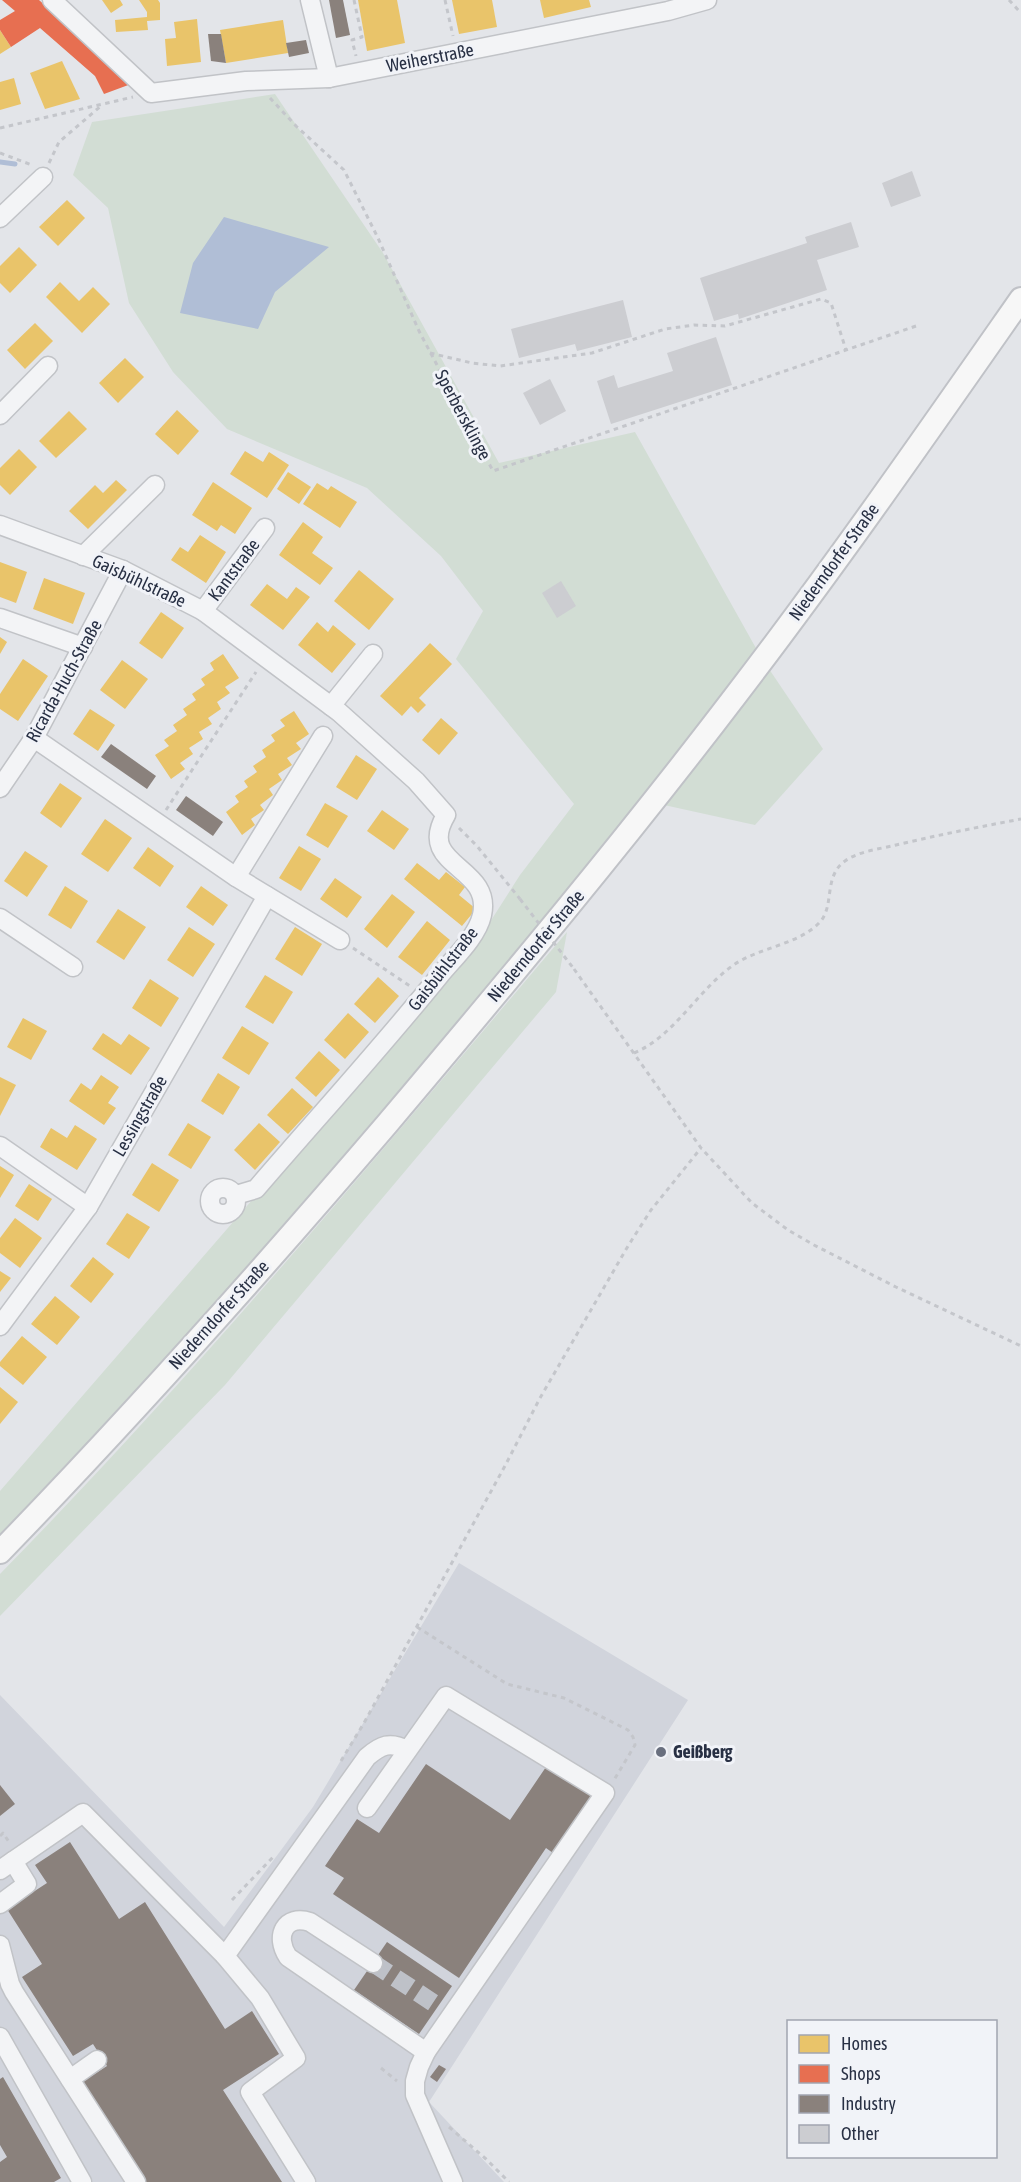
<svg xmlns="http://www.w3.org/2000/svg" width="1021" height="2182" font-family="'Asap Condensed',sans-serif">
<rect width="100%" height="100%" fill="#e3e5e9"/>
<!-- built -->
<polygon fill="#d1d4dc" points="459,1563 688,1700 429,2102 504,2182 0,2182 0,1695 224,1927 313,1807"/>
<!-- green -->
<g fill="#d2ddd4">
<polygon points="275,94 383,253 499,463 635,432 757,650 644,799 444,1043 203,1320 0,1537 0,1491 481,936 520,875 574,804 456,659 483,611 441,556 367,488 227,429 173,372 129,303 108,208 73,175 92,122"/>
<polygon points="769,669 823,749 755,825 664,805"/>
<path d="M567,932L556,992L225,1385L0,1616V1574C200,1370 382,1150 567,932Z"/>
</g>
<!-- water -->
<polygon fill="#b0bed6" points="224,217 329,247 275,292 258,329 180,313 193,263"/>
<!-- homes -->
<g fill="#e9c46a">
<polygon points="102,0 120,0 123,5 111,13"/>
<polygon points="139,0 158,0 160,3 160,20 147,21 148,30 116,32 115,20 147,17 147,12"/>
<polygon points="358,0 397,0 405,43 367,51"/>
<polygon points="452,0 492,0 497,27 459,34"/>
<polygon points="540,0 589,0 591,7 544,18"/>
<polygon points="197,19 201,62 167,66 165,39 176,38 174,22"/>
<polygon points="283,20 288,53 226,63 220,30"/>
<polygon points="0,30 11,47 0,54"/>
<polygon points="62,61 80,99 45,109 30,73"/>
<polygon points="14,78 21,104 0,110 0,82"/>
<polygon points="67,200 85,218 58,246 39,227"/>
<polygon points="19,247 37,265 10,293 0,283 0,266"/>
<polygon points="60,282 79,301 93,287 110,304 82,333 46,297"/>
<polygon points="35,323 53,341 25,369 7,350"/>
<polygon points="125,358 144,377 118,403 99,383"/>
<polygon points="177,410 199,431 178,455 155,434"/>
<polygon points="69,411 87,429 56,458 39,441"/>
<polygon points="19,449 37,467 10,495 0,485 0,468"/>
<polygon points="245,451 263,462 269,452 289,465 267,498 230,474"/>
<polygon points="288,472 311,487 299,504 277,489"/>
<polygon points="116,480 127,490 88,529 69,511 95,485 103,493"/>
<polygon points="213,482 252,508 235,534 221,525 217,531 192,515"/>
<polygon points="317,483 328,490 331,486 357,502 340,528 303,504"/>
<polygon points="303,522 323,537 312,553 333,568 320,585 279,555"/>
<polygon points="200,535 226,552 206,583 171,560 180,547 188,552"/>
<polygon points="0,562 27,572 16,603 0,597"/>
<polygon points="359,570 394,599 369,630 334,601"/>
<polygon points="44,578 85,593 73,624 33,609"/>
<polygon points="267,584 287,599 296,587 310,597 283,630 250,605"/>
<polygon points="161,612 184,628 162,659 139,643"/>
<polygon points="317,622 328,632 333,625 356,644 332,673 298,645"/>
<polygon points="0,637 7,642 0,654"/>
<polygon points="430,643 452,664 419,698 426,705 418,713 411,706 402,716 380,696"/>
<polygon points="223,654 239,678 225,687 230,693 217,702 221,709 208,718 212,724 199,732 203,739 189,748 193,754 180,763 185,769 171,779 155,755 169,746 164,740 177,731 173,725 187,715 183,709 196,700 192,694 205,685 201,679 214,670 210,663"/>
<polygon points="23,659 48,676 18,721 0,709 0,694"/>
<polygon points="122,660 148,679 125,709 100,690"/>
<polygon points="90,709 115,725 98,751 73,734"/>
<polygon points="294,711 309,734 296,743 301,749 287,758 292,765 278,774 282,780 269,789 273,795 260,805 264,810 251,819 255,825 242,835 226,812 239,802 235,796 248,787 244,781 257,772 253,766 266,757 262,750 275,741 271,735 285,726 280,720"/>
<polygon points="441,718 458,733 439,755 422,740"/>
<polygon points="356,755 377,769 357,800 336,787"/>
<polygon points="60,783 82,798 61,828 40,813"/>
<polygon points="325,803 348,816 328,848 306,835"/>
<polygon points="382,810 409,829 394,850 367,831"/>
<polygon points="105,819 132,838 108,872 81,854"/>
<polygon points="299,846 321,859 301,891 279,878"/>
<polygon points="148,847 174,866 160,887 133,868"/>
<polygon points="25,851 48,866 27,897 4,881"/>
<polygon points="417,863 439,880 446,872 465,887 459,895 476,909 462,926 404,879"/>
<polygon points="335,878 362,897 347,918 320,899"/>
<polygon points="65,886 88,901 71,929 48,915"/>
<polygon points="201,886 228,905 213,926 186,907"/>
<polygon points="392,894 415,912 387,948 364,929"/>
<polygon points="118,909 146,927 124,960 96,942"/>
<polygon points="427,921 450,940 422,975 398,957"/>
<polygon points="189,927 215,944 193,977 167,960"/>
<polygon points="295,927 322,944 302,976 275,959"/>
<polygon points="265,975 293,992 273,1024 245,1007"/>
<polygon points="378,977 399,996 375,1023 354,1004"/>
<polygon points="150,979 179,998 161,1027 132,1008"/>
<polygon points="348,1013 369,1032 345,1059 324,1040"/>
<polygon points="23,1018 47,1031 31,1060 7,1047"/>
<polygon points="242,1026 269,1043 249,1075 222,1058"/>
<polygon points="103,1033 121,1045 129,1034 150,1048 131,1075 92,1049"/>
<polygon points="319,1051 340,1070 316,1097 295,1078"/>
<polygon points="218,1073 240,1087 223,1115 201,1101"/>
<polygon points="101,1075 119,1087 108,1103 116,1108 104,1125 69,1101 81,1083 91,1090"/>
<polygon points="0,1077 16,1085 0,1116"/>
<polygon points="292,1088 313,1107 288,1134 267,1115"/>
<polygon points="188,1123 211,1137 191,1169 168,1155"/>
<polygon points="259,1123 280,1142 255,1170 234,1150"/>
<polygon points="75,1125 97,1139 77,1170 40,1147 51,1128 67,1138"/>
<polygon points="152,1163 179,1180 159,1212 132,1195"/>
<polygon points="0,1166 14,1175 0,1198"/>
<polygon points="29,1184 52,1199 38,1221 15,1206"/>
<polygon points="127,1213 150,1227 129,1259 106,1244"/>
<polygon points="15,1218 42,1238 20,1268 0,1253 0,1238"/>
<polygon points="93,1257 114,1274 91,1303 70,1286"/>
<polygon points="0,1271 11,1278 0,1292"/>
<polygon points="55,1296 80,1317 57,1345 31,1324"/>
<polygon points="22,1336 47,1357 23,1385 0,1366 0,1362"/>
<polygon points="0,1387 18,1402 0,1424"/>
</g>
<!-- shops -->
<polygon fill="#e76f51" points="2,0 39,0 131,84 104,94 95,76 40,28 11,47 0,30 0,20 15,11"/>
<!-- industry -->
<g fill="#8a817c">
<polygon points="329,0 343,0 350,35 336,38"/>
<polygon points="208,34 221,34 226,63 211,61"/>
<polygon points="306,40 309,53 289,57 286,43"/>
<polygon points="111,744 156,776 147,789 101,757"/>
<polygon points="186,796 223,822 213,836 176,810"/>
<polygon points="426,1764 510,1820 548,1764 593,1794 553,1853 546,1848 459,1978 333,1894 344,1878 325,1866 357,1819 379,1833"/>
<polygon points="0,1785 15,1804 0,1816"/>
<polygon points="70,1842 119,1919 145,1902 225,2029 252,2011 279,2054 223,2090 282,2182 139,2182 77,2085 107,2066 93,2044 73,2056 22,1977 42,1964 7,1909 47,1883 35,1865"/>
<polygon points="387,1942 452,1986 419,2034 354,1990"/>
<polygon points="439,2065 446,2069 437,2082 430,2077"/>
<polygon points="3,2077 61,2178 54,2182 0,2182 0,2162 7,2157 0,2145 0,2079"/>
</g>
<g fill="none" stroke-linecap="round" stroke-linejoin="round">
<!-- stream -->
<polyline stroke="#b0bed6" stroke-width="5" points="0,162 15,164"/>
</g>
<!-- building -->
<g fill="#cccdd1">
<polygon points="912,171 921,196 891,207 882,183"/>
<polygon points="851,222 859,247 817,260 827,290 739,319 738,314 714,321 700,278 807,243 805,237"/>
<polygon points="623,300 632,337 577,351 575,344 519,358 511,329"/>
<polygon points="716,337 732,385 611,424 597,381 614,375 618,388 673,371 667,353"/>
<polygon points="550,379 566,411 540,425 523,393"/>
<polygon points="561,581 576,606 557,618 542,593"/>
</g>
<g fill="none" stroke-linecap="round" stroke-linejoin="round">
<!-- minor-tunnel -->
<polyline stroke="#bec1c8" stroke-width="18" stroke-dasharray="18 9" stroke-linecap="butt" points="373,1963 438,2006"/>
<!-- minor casing -->
<g stroke="#c1c3c7" stroke-width="21">
<g id="minor">
<polyline points="52,0 151,93 246,81 329,78 668,11 707,0"/>
<polyline points="310,0 329,78"/>
<polyline points="0,218 43,177"/>
<polyline points="0,415 48,366"/>
<path d="M0,525L123,570L203,611L339,712L416,781L446,815C415,867 493,865 482,915C477,937 454,958 440,975C381,1048 317,1118 256,1189L236,1195"/>
<polyline points="83,556 155,485"/>
<polyline points="203,611 265,528"/>
<polyline points="0,618 83,647"/>
<polyline points="331,706 373,654"/>
<polyline points="34,738 236,877 340,940"/>
<polyline points="0,788 34,738 123,570"/>
<polyline points="236,877 323,736"/>
<polyline points="0,918 73,967"/>
<polyline points="0,1146 88,1207"/>
<circle cx="223" cy="1201" r="13"/>
<polyline points="0,1326 88,1207 267,896"/>
<polyline points="367,1808 446,1696 605,1793 426,2052 419,2067 415,2081 415,2095 453,2182"/>
<polyline points="0,1870 83,1813 225,1956 260,1998 296,2058 250,2092 306,2182"/>
<polyline points="0,1904 27,1884 13,1861"/>
<polyline points="0,1945 10,1984 14,1992 136,2182"/>
<path d="M225,1956L367,1757C381,1745 390,1741 407,1750"/>
<path d="M373,1963L310,1922C285,1914 274,1936 288,1957L426,2052"/>
<polyline points="0,2037 82,2182"/>
<polyline points="70,2079 97,2060"/>
</g>
</g>
<!-- major casing -->
<g stroke="#c0c2c7" stroke-width="26">
<path id="major" d="M0,1552C134,1414 262,1270 387,1124C506,983 624,842 736,695C835,566 928,432 1021,299"/>
</g>
<!-- path -->
<g stroke="#c4c6cb" stroke-width="3" stroke-dasharray="4.5 4.5" stroke-linecap="butt">
<polyline points="354,0 362,37 352,40 356,56"/>
<polyline points="445,0 453,36"/>
<polyline points="1009,0 1021,13"/>
<polyline points="270,98 296,126 344,170 378,238 419,331 493,471 919,325"/>
<polyline points="0,128 133,97"/>
<polyline points="0,153 32,165"/>
<polyline points="49,163 59,142 102,105"/>
<polyline points="430,353 472,363 500,366 592,353 665,329 694,325 725,326 821,299 831,303 846,350"/>
<polyline points="166,810 256,672"/>
<polyline points="459,828 477,846 520,899"/>
<polyline points="353,948 410,986"/>
<polyline points="574,969 701,1148 752,1203 788,1230 814,1245 896,1287 1021,1346"/>
<path d="M634,1053C675,1036 698,989 735,964C761,947 800,944 820,922C835,905 823,877 845,861C859,851 880,849 896,845C938,835 979,827 1021,819"/>
<polyline points="417,1627 507,1684 564,1698 628,1730 633,1737 635,1745 614,1780"/>
<polyline points="341,1761 364,1723 506,1464 540,1398 628,1246 651,1210 701,1148"/>
<polyline points="0,1836 3,1833 9,1842"/>
<polyline points="232,1900 273,1857"/>
<polyline points="381,2068 397,2081"/>
<polyline points="449,2127 486,2159 509,2182"/>
</g>
<!-- minor -->
<use href="#minor" stroke="#f3f4f6" stroke-width="18"/>
<!-- major -->
<use href="#major" stroke="#f7f7f7" stroke-width="22"/>
<!-- path-bridge -->
<polyline stroke="#c4c6cb" stroke-width="3" stroke-dasharray="4.5 4.5" stroke-linecap="butt" points="520,899 574,969"/>
</g>
<!-- markers -->
<circle fill="#696f7e" stroke="#f1f3f8" stroke-width="2" cx="661" cy="1752" r="6"/>
<g text-anchor="middle" stroke-width="6" stroke-linejoin="round" paint-order="stroke">
<!-- street labels -->
<g font-size="18" fill="#283044" stroke="#f1f3f8">
<text transform="translate(430 58) rotate(-11)" y="6">Weiherstraße</text>
<text transform="translate(463 415) rotate(62)" y="6">Sperbersklinge</text>
<text transform="translate(834 562) rotate(-54)" y="6">Niederndorfer Straße</text>
<text transform="translate(234 570) rotate(-53)" y="6">Kantstraße</text>
<text transform="translate(139 581) rotate(25)" y="6">Gaisbühlstraße</text>
<text transform="translate(64 681) rotate(-61)" y="6">Ricarda-Huch-Straße</text>
<text transform="translate(536 946) rotate(-50)" y="6">Niederndorfer Straße</text>
<text transform="translate(443 969) rotate(-52)" y="6">Gaisbühlstraße</text>
<text transform="translate(140 1116) rotate(-60)" y="6">Lessingstraße</text>
<text transform="translate(219 1315) rotate(-48)" y="6">Niederndorfer Straße</text>
</g>
<!-- poi labels -->
<g font-size="18" font-weight="bold" fill="#283044" stroke="#f1f3f8" text-anchor="start">
<text x="673" y="1758">Geißberg</text>
</g>
</g>
<!-- legend -->
<rect x="787" y="2020" width="210" height="138" fill="#f1f3f8" stroke="#a1a5b0" stroke-width="1.5"/>
<rect x="799" y="2035" width="30" height="18" fill="#e9c46a" stroke="#a1a5b0" stroke-width="1.5"/>
<text x="841" y="2050" font-size="18" fill="#283044">Homes</text>
<rect x="799" y="2065" width="30" height="18" fill="#e76f51" stroke="#a1a5b0" stroke-width="1.5"/>
<text x="841" y="2080" font-size="18" fill="#283044">Shops</text>
<rect x="799" y="2095" width="30" height="18" fill="#8a817c" stroke="#a1a5b0" stroke-width="1.5"/>
<text x="841" y="2110" font-size="18" fill="#283044">Industry</text>
<rect x="799" y="2125" width="30" height="18" fill="#cccdd1" stroke="#a1a5b0" stroke-width="1.5"/>
<text x="841" y="2140" font-size="18" fill="#283044">Other</text>
</svg>
